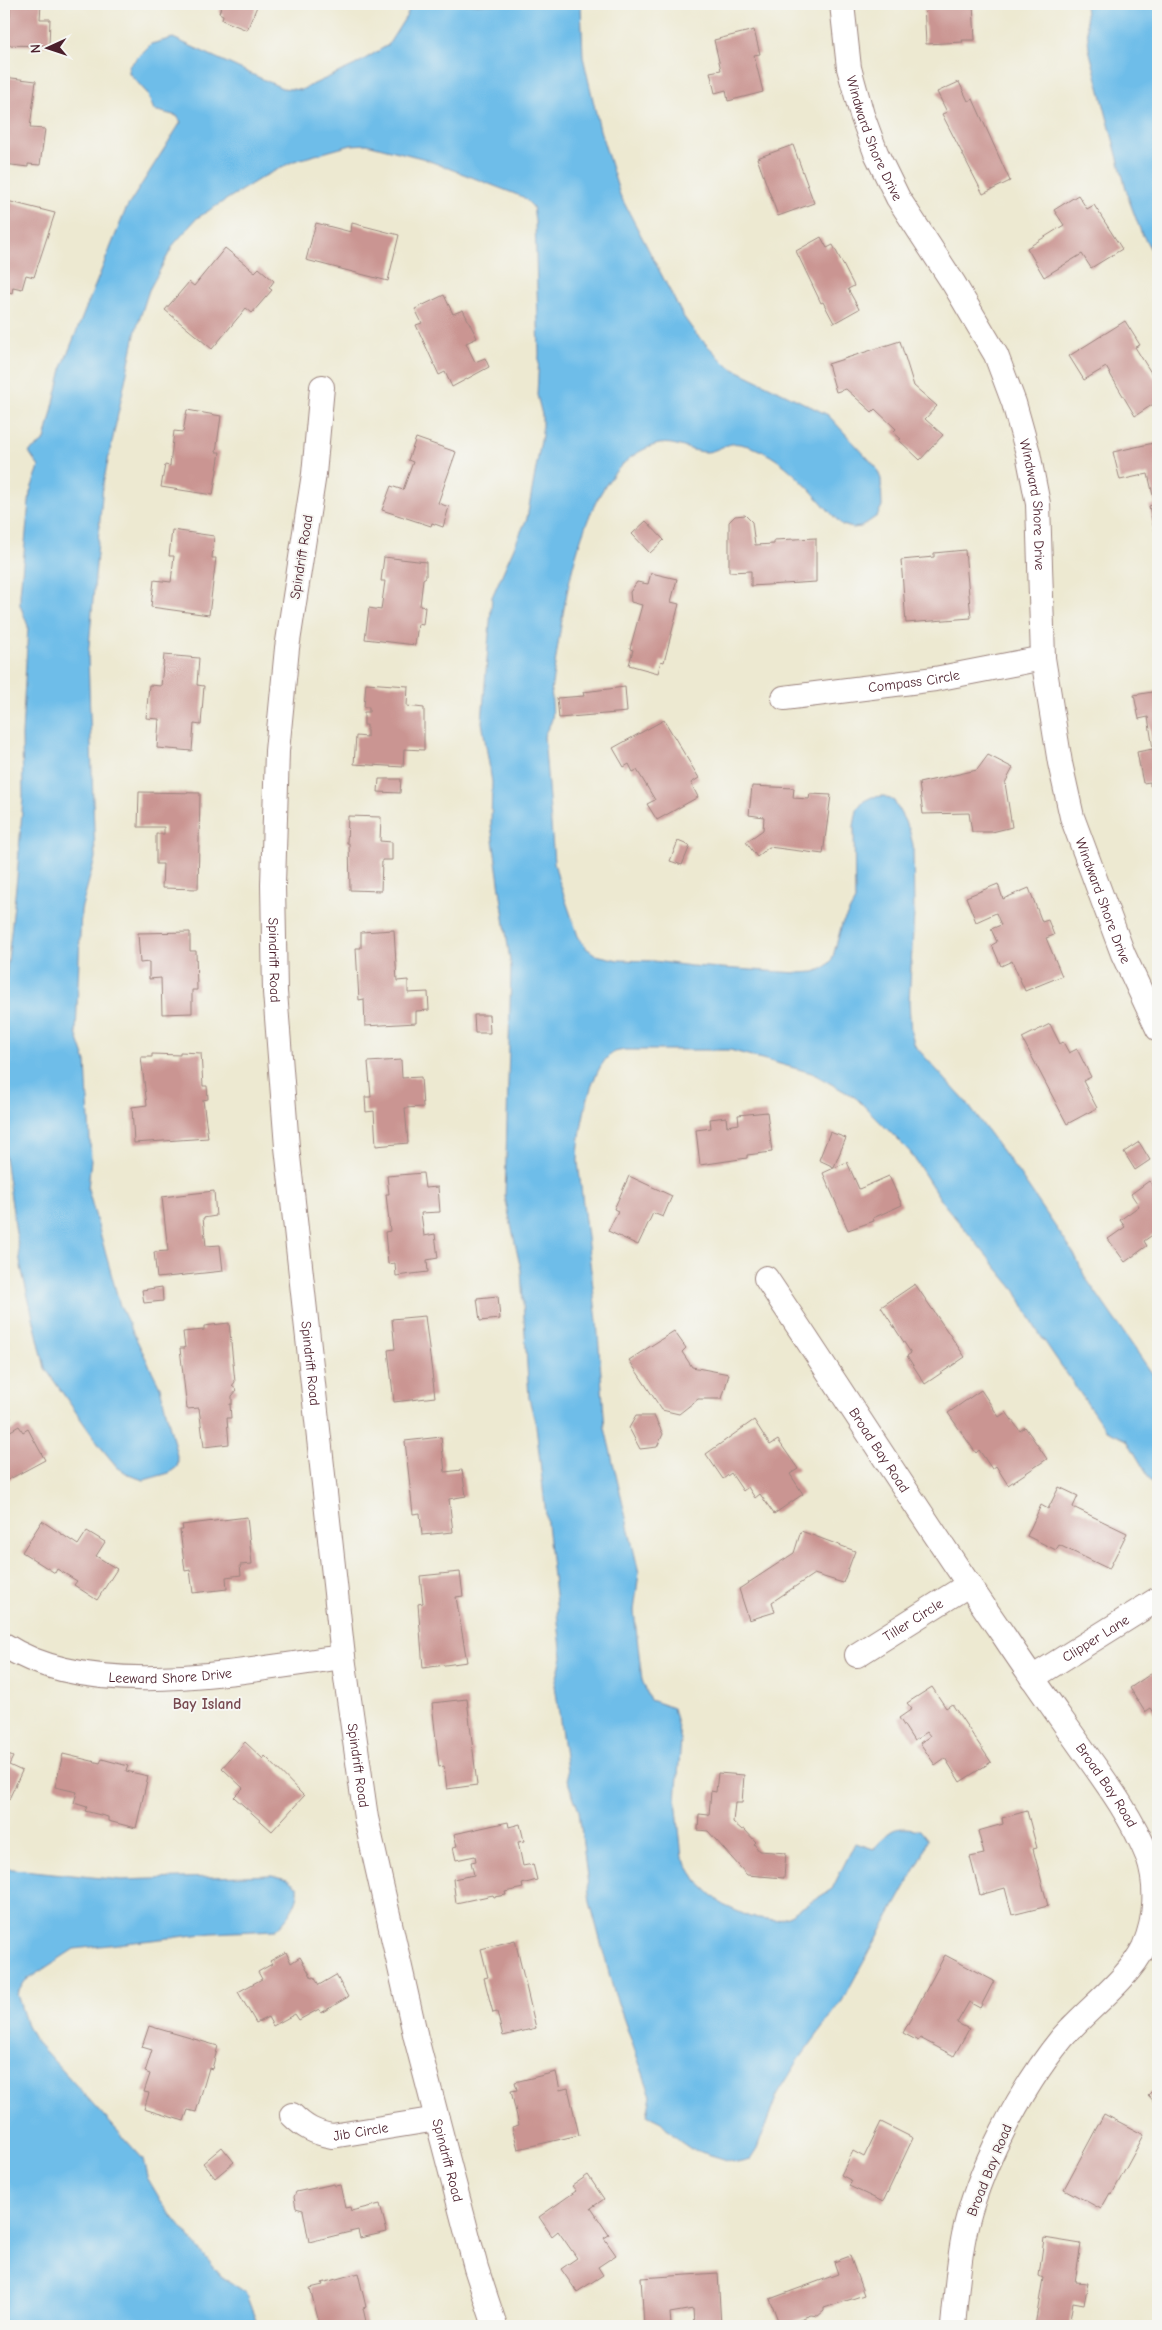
<svg xmlns="http://www.w3.org/2000/svg" width="1162" height="2330" font-family="'Comic Neue',sans-serif">
<rect width="100%" height="100%" fill="#f6f6f2"/>
<filter id="ink" filterUnits="userSpaceOnUse"><feTurbulence type="fractalNoise" baseFrequency=".02" numOctaves="2"/><feDisplacementMap in="SourceGraphic" scale="10" xChannelSelector="R" yChannelSelector="G"/><feConvolveMatrix kernelMatrix="1 2 1 2 8 2 1 2 1" color-interpolation-filters="sRGB"/></filter>
<filter id="wash" filterUnits="userSpaceOnUse"><feTurbulence type="fractalNoise" baseFrequency=".0096" numOctaves="4" result="noise"/><feDisplacementMap in="SourceGraphic" scale="20" xChannelSelector="R" yChannelSelector="G"/><feGaussianBlur stdDeviation="1.12" result="paint"/><feColorMatrix in="noise" values="0 0 0 0 0 0 0 0 0 0 0 0 0 0 0 0 0 1.4 0 .05"/><feComposite in="paint" operator="in"/></filter>
<g filter="url(#wash)">
<rect width="100%" height="100%" fill="#ede9d1"/>
<!-- water -->
<g fill="#6ebde9" stroke="#5c6e8a">
<path d="M411,4H581L583,57L600,130L620,195L683,316L696,334L728,366L828,415L876,467L881,479L882,506L877,516L861,527L853,528L842,525C813,495 784,452 740,444C727,441 716,453 704,452C689,451 675,441 659,444C577,463 563,616 552,684C550,696 554,707 552,719C551,724 546,730 544,736L554,862L558,878L578,936L585,947L596,955L618,960L654,961L691,966L797,973L815,972L824,968L832,960L842,924L855,901L854,826L857,810L864,801L872,797L884,796L894,801L909,829L913,845L914,913L909,1002L911,1033L915,1046L966,1102L1020,1175L1074,1254L1085,1277L1158,1382V1493L1127,1440L1107,1431L1100,1422L1036,1329L1016,1291L943,1203L910,1152L856,1098L812,1073L730,1050H624C621,1051 616,1051 613,1053C589,1067 578,1136 578,1162L597,1321L605,1428L639,1573L634,1611L642,1680L650,1700L673,1708L681,1740L676,1800L682,1857L697,1881L723,1905L750,1917L776,1920L790,1915L832,1889L855,1843L874,1849C891,1829 893,1825 920,1830L928,1840L922,1857L842,2001L798,2061L777,2095L757,2149L750,2160L737,2163L691,2149L678,2140L661,2122L647,2115L651,2096L614,1992L590,1902L579,1811L569,1785L555,1685L562,1657L536,1426L529,1398L521,1270L505,1197L511,968L491,825L492,782L482,722L492,597L527,518L542,435V415L537,395L539,354L535,221L533,207L523,197L422,158L367,144L351,145L294,161L261,178L197,218L174,244L149,290L136,330L103,484L88,658L95,858L81,910L76,1033L86,1062L91,1159L88,1189L120,1306L160,1387L178,1460L177,1467L169,1473L144,1480L131,1476L117,1467L99,1445L45,1368L21,1267L4,1150V997L17,877L23,797L22,735L28,626L20,605V594L30,492L39,467L29,452L45,440L63,365L126,209L181,122L177,116L154,110L147,93L129,73V66L151,44L173,38L282,88L301,90L355,65L388,45L407,15Z"/>
<polygon points="1085,4 1158,4 1158,262 1141,232 1129,200 1089,49"/>
<path d="M4,1868L121,1880L272,1875L287,1879L298,1887C300,1902 286,1921 275,1930L212,1933L74,1949L25,1981L17,1994L27,2026L34,2039L143,2159L147,2177L164,2206L221,2276L245,2292L258,2326H4Z"/>
</g>
<g id="blocks">
<!-- building -->
<g fill="#ca9592">
<polygon points="10,4 41,4 40,19 50,19 49,46 4,45 4,17 10,17"/>
<polygon points="222,4 258,4 247,30 222,20 223,15 219,13"/>
<polygon points="924,4 973,4 975,40 962,40 963,42 926,44"/>
<polygon points="754,30 760,54 754,55 763,92 728,101 726,90 715,93 710,72 721,70 714,40"/>
<polygon points="4,77 36,81 30,128 45,129 40,165 28,164 28,167 4,164"/>
<polygon points="959,82 968,101 973,99 1010,181 983,194 942,114 947,112 937,92"/>
<polygon points="793,145 814,203 778,216 757,158"/>
<polygon points="1078,195 1087,209 1094,205 1122,249 1091,268 1082,254 1044,277 1027,248 1064,225 1054,210"/>
<polygon points="7,201 55,213 34,277 26,275 22,289 13,287 12,293 4,290 4,212"/>
<polygon points="316,223 351,232 352,223 399,235 388,281 306,260"/>
<polygon points="821,237 827,248 833,245 854,286 848,289 859,309 834,323 823,302 821,303 796,251"/>
<polygon points="225,248 255,272 259,268 274,281 269,288 272,290 252,313 246,308 212,349 165,310 189,282 194,286"/>
<polygon points="444,295 453,314 463,310 477,338 466,343 475,362 485,358 489,367 452,387 445,372 439,375 416,325 422,323 415,309"/>
<polygon points="1125,321 1140,345 1135,347 1158,384 1158,401 1135,416 1106,367 1084,380 1069,356"/>
<polygon points="900,341 914,386 937,406 925,419 943,435 920,460 899,440 901,439 893,432 896,429 875,409 872,412 846,389 836,392 828,364"/>
<polygon points="187,410 221,416 216,452 220,452 213,495 161,487 165,465 170,466 174,431 183,432"/>
<polygon points="416,438 456,452 438,503 449,507 443,527 432,523 431,526 382,510 391,486 403,490 413,462 408,460"/>
<polygon points="1158,442 1158,533 1155,533 1149,506 1155,504 1148,474 1120,480 1113,452"/>
<polygon points="745,515 752,522 755,545 774,544 774,540 816,538 816,582 751,586 751,571 729,572 729,522 735,516"/>
<polygon points="646,521 664,540 650,553 632,534"/>
<polygon points="172,530 214,536 212,558 216,558 209,615 151,607 154,580 171,582 174,556 169,556"/>
<polygon points="965,550 971,618 906,623 901,560 934,557 934,553"/>
<polygon points="384,557 426,562 426,577 423,579 420,606 425,607 423,625 418,624 415,645 365,639 369,608 381,610 385,581 381,581"/>
<polygon points="651,573 677,579 671,602 679,604 664,662 661,661 658,673 629,665 633,650 630,649 642,605 631,602 630,592 637,582 648,584"/>
<polygon points="164,655 199,658 197,685 204,686 201,725 194,724 192,751 157,748 159,719 146,718 149,685 161,686"/>
<polygon points="366,683 408,686 407,706 424,708 424,750 404,749 403,767 354,764 356,736 367,737 367,725 364,725 364,712 369,712 369,707 364,707"/>
<polygon points="625,687 627,712 559,718 557,698 584,696 583,692"/>
<polygon points="1158,691 1158,785 1150,786 1150,782 1143,783 1137,752 1153,749 1148,717 1139,719 1134,695"/>
<polygon points="664,720 699,778 691,783 698,797 657,820 647,804 655,800 637,770 633,772 629,764 624,767 613,748"/>
<polygon points="988,755 1013,768 1005,783 1012,827 992,832 972,832 969,813 923,814 919,783 977,770"/>
<polygon points="379,779 401,779 400,793 378,792"/>
<polygon points="752,786 794,788 793,798 809,799 810,794 831,795 823,854 769,847 757,857 746,842 763,830 764,817 749,815"/>
<polygon points="139,792 200,793 198,889 162,888 163,864 156,864 156,834 164,834 164,827 138,827"/>
<polygon points="348,816 381,817 380,841 392,842 392,860 382,860 381,891 350,890 349,843 347,843"/>
<polygon points="678,841 690,846 682,865 670,861"/>
<polygon points="998,884 1003,899 1029,888 1042,922 1048,920 1054,935 1046,938 1062,976 1025,991 1012,961 1001,966 992,945 997,942 991,929 1001,925 996,913 976,922 966,897"/>
<polygon points="394,930 397,981 408,980 408,993 428,992 429,1010 416,1011 416,1023 365,1026 364,999 359,1000 356,948 361,948 361,932"/>
<polygon points="190,932 190,951 196,951 197,990 192,990 192,1013 162,1014 161,978 149,979 149,962 140,963 138,933"/>
<polygon points="474,1015 489,1015 490,1033 475,1033"/>
<polygon points="1050,1024 1060,1044 1063,1042 1069,1053 1077,1049 1091,1077 1083,1081 1097,1108 1067,1124 1022,1038"/>
<polygon points="180,1052 201,1053 203,1086 207,1086 208,1099 203,1100 208,1138 134,1143 132,1107 147,1105 141,1057 152,1057 152,1054 180,1055"/>
<polygon points="401,1060 402,1078 421,1077 423,1107 405,1108 408,1143 376,1146 374,1111 366,1112 365,1097 371,1097 368,1062"/>
<polygon points="767,1112 772,1152 747,1155 747,1158 700,1165 696,1130 711,1128 710,1119 726,1117 727,1126 739,1124 738,1115"/>
<polygon points="830,1132 846,1138 834,1167 819,1160"/>
<polygon points="1139,1142 1150,1160 1135,1170 1124,1152"/>
<polygon points="847,1162 859,1189 889,1176 902,1205 873,1218 874,1221 848,1230 823,1173"/>
<polygon points="423,1173 425,1188 438,1187 440,1212 421,1213 424,1236 435,1234 438,1258 427,1260 428,1272 396,1276 395,1263 388,1264 385,1232 390,1231 386,1194 389,1194 387,1176"/>
<polygon points="629,1176 672,1196 663,1217 653,1213 638,1245 608,1231 618,1211 614,1209"/>
<polygon points="1149,1181 1158,1192 1158,1231 1144,1241 1147,1246 1125,1262 1108,1239 1125,1227 1120,1220 1139,1206 1131,1194"/>
<polygon points="214,1191 216,1216 203,1218 206,1246 220,1245 223,1271 157,1278 154,1252 168,1251 162,1197"/>
<polygon points="915,1284 965,1357 925,1384 907,1356 911,1353 881,1307"/>
<polygon points="162,1287 163,1301 144,1303 142,1290"/>
<polygon points="498,1296 500,1319 480,1321 477,1298"/>
<polygon points="425,1316 435,1397 394,1402 388,1350 395,1349 392,1319"/>
<polygon points="229,1323 235,1382 232,1386 237,1390 232,1396 232,1404 230,1404 231,1418 227,1418 229,1444 204,1447 199,1408 187,1409 180,1348 185,1348 183,1332 204,1330 204,1326"/>
<polygon points="674,1331 686,1348 682,1352 692,1367 729,1374 722,1399 698,1399 679,1414 662,1410 629,1360"/>
<polygon points="981,1390 999,1417 1006,1412 1020,1431 1025,1427 1047,1459 1008,1485 996,1466 992,1469 979,1450 976,1453 948,1413"/>
<polygon points="4,1405 11,1418 4,1422"/>
<polygon points="636,1416 654,1416 663,1434 657,1447 640,1449 629,1428"/>
<polygon points="754,1420 770,1445 778,1440 798,1469 790,1474 803,1494 774,1514 760,1494 755,1498 748,1487 743,1491 731,1473 723,1479 706,1454"/>
<polygon points="19,1426 23,1432 28,1429 45,1460 4,1482 4,1427 7,1433"/>
<polygon points="441,1437 445,1472 462,1470 466,1496 449,1499 453,1532 422,1535 420,1513 413,1514 405,1441"/>
<polygon points="1059,1487 1078,1496 1073,1507 1127,1533 1109,1569 1059,1545 1056,1550 1027,1536 1041,1505 1048,1509"/>
<polygon points="247,1517 252,1564 240,1565 241,1575 226,1577 227,1589 193,1593 190,1570 185,1571 180,1530 183,1530 182,1525"/>
<polygon points="42,1521 78,1545 87,1531 105,1542 96,1556 117,1569 97,1600 74,1585 77,1581 57,1569 55,1573 22,1552"/>
<polygon points="801,1531 855,1551 843,1583 814,1574 772,1602 775,1612 749,1620 739,1589 794,1553"/>
<polygon points="460,1572 463,1596 456,1597 467,1662 423,1668 418,1604 423,1603 420,1576"/>
<polygon points="1158,1669 1158,1719 1151,1708 1145,1712 1130,1688"/>
<polygon points="932,1687 946,1708 952,1704 991,1762 960,1782 945,1758 935,1765 920,1743 930,1736 927,1732 914,1741 899,1718 912,1709 907,1703"/>
<polygon points="467,1699 477,1785 447,1789 444,1766 439,1767 432,1703"/>
<polygon points="245,1742 263,1759 265,1756 304,1796 272,1831 234,1797 243,1788 222,1768"/>
<polygon points="4,1753 13,1757 9,1765 22,1771 9,1799 4,1797"/>
<polygon points="63,1754 100,1763 102,1759 128,1766 126,1771 148,1776 136,1828 108,1821 108,1817 85,1811 87,1807 74,1803 77,1792 55,1787"/>
<polygon points="718,1773 744,1775 742,1803 735,1803 733,1822 742,1830 744,1829 756,1842 754,1844 759,1851 786,1853 784,1878 747,1875 708,1831 698,1830 699,1814 709,1815 711,1791 716,1792"/>
<polygon points="1027,1811 1037,1848 1033,1849 1048,1906 1012,1915 1005,1888 980,1895 970,1857 984,1854 978,1831 1003,1824 1002,1818"/>
<polygon points="508,1822 509,1827 520,1824 524,1841 518,1842 523,1866 533,1864 537,1880 522,1884 523,1888 505,1892 506,1895 494,1897 493,1895 456,1903 453,1879 474,1875 471,1862 476,1861 475,1856 456,1860 453,1847 457,1846 454,1834"/>
<polygon points="515,1940 536,2028 503,2036 497,2012 493,2013 484,1978 488,1977 481,1949"/>
<polygon points="286,1952 291,1963 300,1957 312,1978 314,1977 319,1985 336,1975 348,1997 321,2013 319,2009 299,2020 295,2014 273,2026 268,2017 256,2023 238,1992 262,1979 258,1972 272,1964 270,1961"/>
<polygon points="945,1955 994,1981 980,2008 969,2002 957,2023 969,2029 954,2056 920,2038 918,2041 903,2033"/>
<polygon points="149,2026 218,2046 212,2069 209,2068 196,2112 188,2110 184,2121 144,2109 149,2093 144,2092 150,2074 145,2072 152,2050 142,2047"/>
<polygon points="556,2072 560,2090 568,2088 579,2135 518,2149 512,2127 519,2125 511,2091 517,2090 515,2082"/>
<polygon points="1158,2085 1158,2106 1148,2095"/>
<polygon points="1104,2114 1144,2135 1112,2194 1110,2193 1101,2209 1064,2189"/>
<polygon points="881,2122 913,2138 883,2202 849,2186 852,2181 841,2175 853,2151 864,2157"/>
<polygon points="222,2147 234,2162 215,2178 203,2163"/>
<polygon points="588,2175 604,2199 591,2208 609,2235 604,2238 616,2255 598,2267 603,2275 577,2292 561,2269 577,2258 558,2231 552,2236 539,2217 576,2191 572,2186"/>
<polygon points="334,2184 335,2186 340,2185 345,2208 350,2207 351,2211 380,2204 387,2232 360,2238 358,2230 309,2242 303,2210 296,2208 294,2197 296,2192"/>
<polygon points="1044,2238 1081,2244 1075,2282 1088,2283 1084,2304 1073,2302 1069,2326 1035,2326 1043,2278 1039,2276"/>
<polygon points="850,2256 864,2295 824,2308 824,2311 818,2316 811,2315 780,2326 770,2299 838,2274 834,2262"/>
<polygon points="358,2273 366,2307 363,2308 367,2326 320,2326 310,2288 323,2285 322,2283"/>
<polygon points="718,2273 721,2326 694,2326 693,2309 670,2313 671,2325 644,2326 641,2278"/>
</g>
</g>
</g>
<g filter="url(#ink)">
<use href="#blocks" fill-opacity="0" stroke="#9c847e" stroke-width="1"/>
<g fill="none" stroke-linecap="round" stroke-linejoin="round">
<!-- street casing -->
<g stroke="#9c847e" stroke-width="26">
<g id="street">
<path id="s1" d="M842,4L849,68L862,115L876,153L898,198L954,284L996,355L1014,403L1028,453L1038,504L1043,658L1060,763L1072,817L1123,954L1158,1029"/>
<path id="s2" d="M322,387L314,474L287,648L277,751L273,885L275,992L287,1147L343,1657L366,1818L416,2038L476,2268L495,2326"/>
<path id="s3" d="M784,698L935,679L1043,658"/>
<path id="s4" d="M766,1278C846,1397 922,1518 1004,1636C1029,1674 1055,1710 1081,1747C1106,1782 1132,1817 1148,1857C1158,1886 1156,1919 1144,1947C1129,1979 1086,2010 1062,2038C1021,2088 977,2171 964,2235C958,2265 956,2296 953,2326"/>
<path id="s5" d="M4,1645C93,1703 244,1670 343,1657"/>
<path id="s6" d="M857,1655L968,1585"/>
<path id="s7" d="M1032,1678L1158,1599"/>
<path id="s8" d="M292,2115C304,2127 315,2133 332,2136L437,2119"/>
</g>
</g>
<!-- street -->
<use href="#street" stroke="#fff" stroke-width="24"/>
</g>
</g>
<g text-anchor="middle" stroke-width="4" stroke-linejoin="round" paint-order="stroke">
<!-- street labels -->
<g font-size="14" fill="#4a1f2b" stroke="#f6f6f2">
<text dy="5" stroke="none"><textPath href="#s1" startOffset="139">Windward Shore Drive</textPath></text>
<text dy="5" stroke="none"><textPath href="#s1" startOffset="544">Windward Shore Drive</textPath></text>
<text transform="translate(301 557) rotate(-81)" y="5">Spindrift Road</text>
<text dy="5" stroke="none"><textPath href="#s3" startOffset="131">Compass Circle</textPath></text>
<text dy="5" stroke="none"><textPath href="#s1" startOffset="949">Windward Shore Drive</textPath></text>
<text dy="5" stroke="none"><textPath href="#s2" startOffset="576">Spindrift Road</textPath></text>
<text dy="5" stroke="none"><textPath href="#s2" startOffset="981">Spindrift Road</textPath></text>
<text dy="5" stroke="none"><textPath href="#s4" startOffset="206">Broad Bay Road</textPath></text>
<text dy="5" stroke="none"><textPath href="#s6" startOffset="66">Tiller Circle</textPath></text>
<text dy="5" stroke="none"><textPath href="#s7" startOffset="75">Clipper Lane</textPath></text>
<text dy="5" stroke="none"><textPath href="#s5" startOffset="172">Leeward Shore Drive</textPath></text>
<text dy="5" stroke="none"><textPath href="#s2" startOffset="1386">Spindrift Road</textPath></text>
<text dy="5" stroke="none"><textPath href="#s4" startOffset="611">Broad Bay Road</textPath></text>
<text dy="5" stroke="none"><textPath href="#s8" startOffset="75">Jib Circle</textPath></text>
<text dy="5" stroke="none"><textPath href="#s2" startOffset="1791">Spindrift Road</textPath></text>
<text transform="translate(989 2170) rotate(-68)" y="5">Broad Bay Road</text>
</g>
<!-- neighbourhood labels -->
<g font-size="15" font-weight="bold" fill="#77484f" stroke="#f6f6f2">
<text x="207" y="1709">Bay Island</text>
</g>
</g>
<!-- margin -->
<rect width="1162" height="2330" fill="none" stroke="#f6f6f2" stroke-width="20"/>
<!-- north arrow -->
<g transform="translate(48 48) rotate(267)" stroke="#f6f6f2" stroke-width="4" paint-order="stroke">
<path d="M0-4L9 19L0 12L-9 19Z" fill="#4a1f2b"/>
<text y="-8" font-size="14" font-weight="bold" text-anchor="middle" fill="#4a1f2b">N</text>
</g>
</svg>
